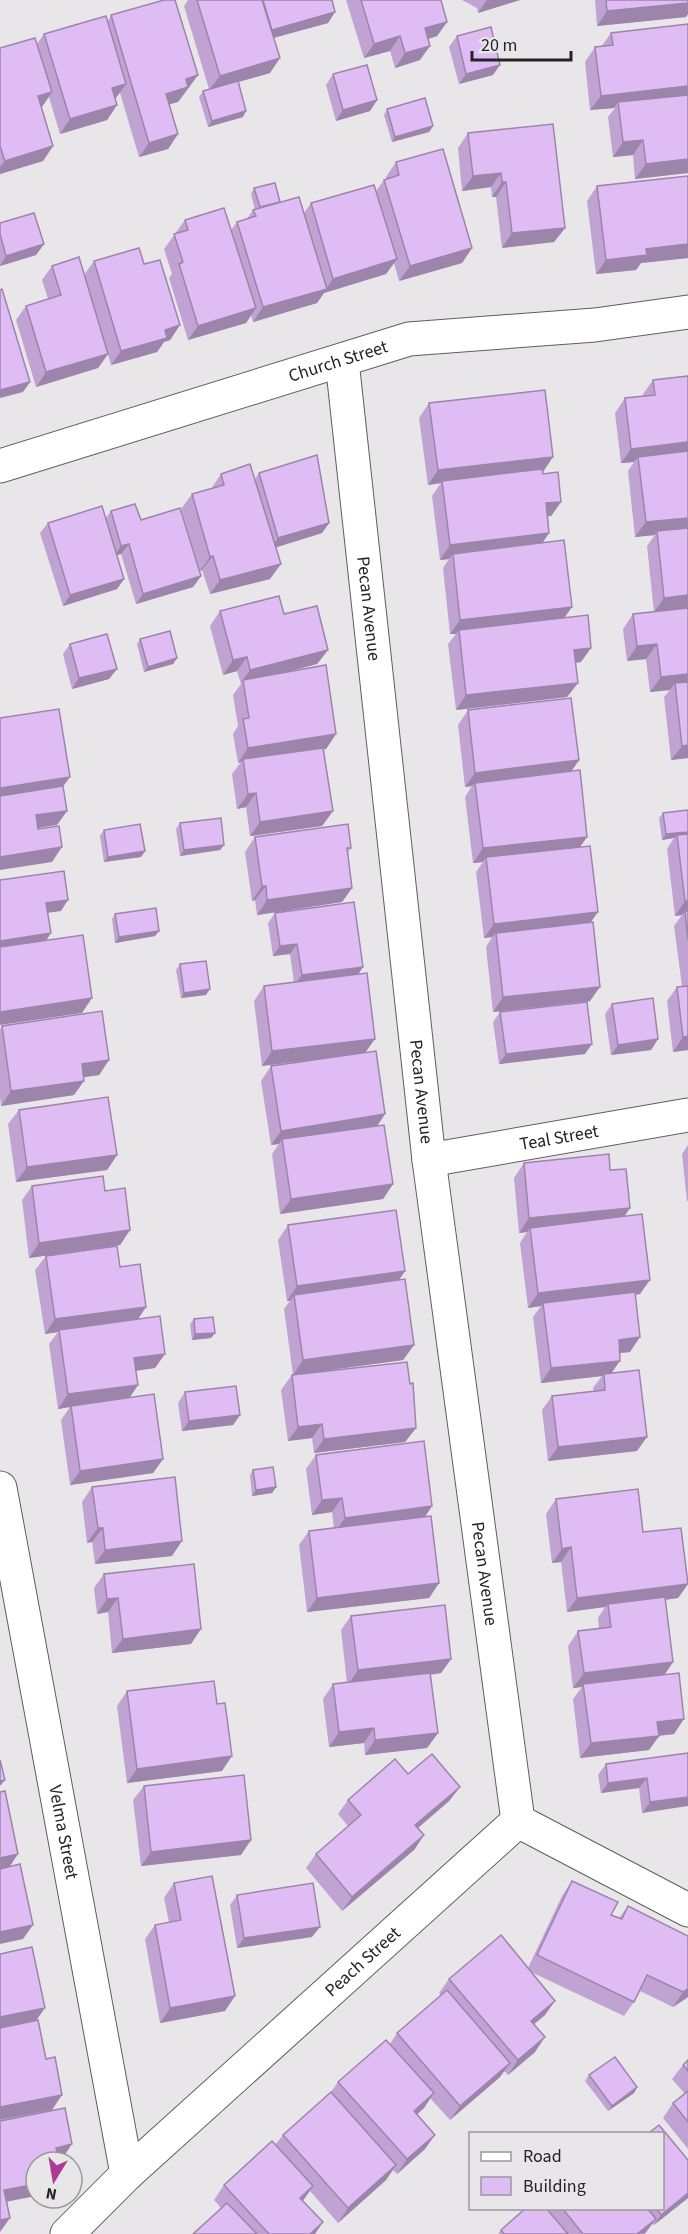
<svg xmlns="http://www.w3.org/2000/svg" width="688" height="2234" font-family="'Source Sans 3',sans-serif">
<rect width="100%" height="100%" fill="#e9e6ea"/>
<g fill="none" stroke-linecap="round" stroke-linejoin="round">
<!-- minor casing -->
<g stroke="#5f5d61" stroke-width="35">
<g id="minor">
<path id="s1" d="M342,361L429,1160L518,1821"/>
<path id="s2" d="M0,466L409,339L595,325L688,312"/>
<path id="s3" d="M429,1160L688,1115"/>
<path id="s4" d="M0,1488L127,2174"/>
<polyline points="518,1821 688,1910"/>
<path id="s5" d="M67,2234L127,2174L518,1821"/>
</g>
</g>
<!-- minor -->
<use href="#minor" stroke="#fff" stroke-width="33"/>
</g>
<!-- wall -->
<g fill="#c0a3d2">
<polygon points="188,0 332,0 335,12 328,23 274,38 270,73 238,82 243,117 208,127 199,97 203,91 209,89 184,6"/>
<polygon points="346,0 441,0 447,22 437,36 428,39 420,60 395,68 390,51 364,58"/>
<polygon points="462,0 520,0 478,13 477,8"/>
<polygon points="595,0 688,0 688,14 686,17 597,26"/>
<polygon points="111,15 198,75 178,102 169,104 178,134 168,149 139,157 120,93 115,98 117,105 107,120 60,134 49,97 41,107 53,146 43,161 0,174 0,48 37,44 44,34 108,21"/>
<polygon points="688,24 688,173 635,179 633,155 613,157 608,117 615,108 590,110 585,62 595,47 601,47 611,33"/>
<polygon points="457,36 493,75 459,84 449,47"/>
<polygon points="333,74 377,100 370,111 336,121 326,85"/>
<polygon points="387,109 433,126 429,132 392,142 384,115"/>
<polygon points="468,133 565,228 554,242 502,248 496,197 492,197 491,187 462,191 458,148"/>
<polygon points="396,162 472,248 462,263 399,281 394,263 386,274 324,293 317,303 253,322 251,315 246,323 188,340 169,278 172,274 164,249 185,220 231,230 237,222 247,219 253,210 255,210 251,194 254,188 280,202 304,213 311,203 376,191 384,180 386,179 386,177"/>
<polygon points="688,176 688,258 641,263 636,270 596,274 587,201 597,186"/>
<polygon points="0,223 44,244 36,255 0,266"/>
<polygon points="94,261 144,264 180,325 170,340 164,342 157,352 111,365 108,354 98,368 36,387 16,320 26,306 48,299 42,280 52,266 84,275"/>
<polygon points="688,376 688,758 671,760 664,697 670,690 650,692 646,659 627,661 623,629 633,614 654,612 647,546 655,535 635,537 628,471 634,462 621,463 615,413 625,398 643,396 643,394 653,380"/>
<polygon points="429,403 543,472 543,474 561,502 551,516 548,516 549,533 542,543 572,607 564,618 581,662 575,663 578,683 567,697 456,710 448,644 456,634 450,634 443,568 449,559 440,560 432,496 441,483 428,485 419,418"/>
<polygon points="259,473 329,523 322,533 276,547 270,579 210,594 202,570 200,571 181,509 192,494 211,489 221,474 255,479"/>
<polygon points="111,511 141,520 201,576 193,587 136,604 121,554 117,555 124,579 117,589 63,606 40,533 48,523 105,519"/>
<polygon points="220,611 284,614 328,650 317,664 291,671 336,734 326,749 324,749 333,811 322,826 250,836 246,807 237,809 232,774 241,762 238,763 233,734 238,726 233,695 241,684 237,671 223,675 210,626"/>
<polygon points="140,639 177,658 173,664 144,672 137,644"/>
<polygon points="70,644 117,669 109,679 72,689 63,654"/>
<polygon points="468,710 579,760 571,771 587,837 580,847 591,922 590,1001 587,1002 585,1054 499,1064 493,1022 500,1012 584,1002 493,1012 486,947 492,937 484,938 476,872 483,862 473,863 465,797 472,786 465,787 458,725"/>
<polygon points="688,810 688,1050 673,1052 667,1001 677,987 682,986 674,926 682,915 675,916 667,849 674,838 662,840 659,818 663,813"/>
<polygon points="180,823 224,845 220,850 180,856 176,829"/>
<polygon points="104,830 145,851 141,857 104,862 100,836"/>
<polygon points="255,837 351,848 348,852 352,888 342,902 257,915 255,900 252,901 245,852"/>
<polygon points="275,913 358,974 366,1052 385,1114 377,1126 393,1184 383,1199 280,1214 272,1154 279,1144 271,1145 261,1081 271,1066 330,1057 262,1066 254,1001 264,986 294,982 290,954 273,956 268,923"/>
<polygon points="115,914 155,936 115,943 112,919"/>
<polygon points="180,964 206,995 181,998 176,970"/>
<polygon points="612,1004 658,1039 651,1050 611,1055 605,1014"/>
<polygon points="2,1026 109,1060 99,1075 84,1077 74,1095 1,1106 0,1097 0,1029"/>
<polygon points="19,1110 117,1155 107,1170 16,1182 8,1124"/>
<polygon points="688,1145 688,1201 687,1201 682,1154"/>
<polygon points="524,1163 610,1170 624,1217 640,1294 635,1295 630,1352 620,1353 612,1373 637,1451 548,1461 542,1410 552,1396 594,1391 593,1388 602,1376 541,1383 533,1317 541,1306 528,1308 520,1243 527,1232 519,1233 514,1178"/>
<polygon points="32,1186 130,1230 120,1245 29,1258 22,1200"/>
<polygon points="288,1225 405,1271 399,1280 414,1345 403,1360 293,1375 284,1309 290,1301 287,1301 278,1240"/>
<polygon points="46,1256 120,1267 146,1307 138,1319 155,1368 136,1371 138,1385 129,1398 163,1459 153,1473 70,1485 61,1420 70,1407 58,1409 49,1344 58,1332 45,1334 35,1270"/>
<polygon points="194,1319 215,1333 211,1338 192,1340 190,1324"/>
<polygon points="292,1375 416,1428 405,1442 314,1453 312,1438 288,1441 281,1390"/>
<polygon points="185,1392 240,1415 233,1425 182,1431 178,1403"/>
<polygon points="316,1455 432,1506 425,1517 439,1583 429,1598 307,1612 299,1545 309,1531 334,1528 332,1512 312,1515 306,1469"/>
<polygon points="253,1470 276,1487 272,1493 252,1496 250,1475"/>
<polygon points="92,1487 172,1556 95,1564 92,1542 87,1543 82,1502"/>
<polygon points="556,1499 643,1532 688,1584 678,1598 665,1600 673,1662 664,1675 674,1734 659,1736 649,1750 580,1758 573,1699 582,1687 573,1688 568,1646 578,1631 599,1629 598,1618 605,1607 567,1612 561,1562 552,1563 546,1514"/>
<polygon points="104,1574 191,1644 112,1653 108,1612 97,1614 94,1588"/>
<polygon points="351,1616 451,1659 441,1673 431,1675 438,1733 427,1748 365,1755 364,1743 329,1747 323,1699 333,1684 347,1683 341,1630"/>
<polygon points="127,1691 217,1704 222,1771 127,1783 117,1706"/>
<polygon points="688,1753 642,1813 639,1788 601,1793 598,1775 606,1764"/>
<polygon points="408,1774 460,1787 449,1801 418,1828 424,1835 414,1850 342,1911 306,1868 316,1854 348,1826 338,1814 348,1800"/>
<polygon points="144,1786 241,1855 141,1866 133,1800"/>
<polygon points="572,1881 611,1915 619,1918 628,1906 688,1936 688,1997 673,2007 640,1991 634,2002 624,2016 531,1972 545,2015 534,2024 535,2052 508,2075 504,2071 500,2077 450,2120 430,2098 424,2108 417,2114 425,2149 397,2174 393,2170 386,2180 338,2223 310,2191 303,2201 315,2234 193,2234 221,2208 214,2200 224,2185 275,2145 283,2135 331,2092 338,2082 390,2044 397,2033 441,1996 439,1993 449,1979 528,1968 562,1896"/>
<polygon points="174,1883 225,2011 160,2023 145,1939 155,1925 169,1922 164,1898"/>
<polygon points="237,1895 312,1937 237,1948 230,1905"/>
<polygon points="688,2060 688,2149 663,2118 673,2103 685,2094 672,2079 683,2065"/>
<polygon points="589,2075 637,2087 634,2093 608,2111 585,2081"/>
<polygon points="688,2160 688,2198 654,2225 652,2224 645,2234 498,2234 501,2230 526,2208 663,2208"/>
</g>
<!-- shaded-wall -->
<g fill="#9c84ab">
<polygon points="487,0 520,0 478,13"/>
<polygon points="688,3 688,14 686,17 597,26 607,11"/>
<polygon points="335,12 328,23 265,40 272,30"/>
<polygon points="447,22 437,36 415,43 425,28"/>
<polygon points="400,36 390,51 364,58 374,44"/>
<polygon points="430,46 420,60 395,68 405,53"/>
<polygon points="280,58 270,73 209,90 220,76"/>
<polygon points="500,65 493,75 459,84 466,74"/>
<polygon points="198,75 178,102 156,108 166,94 186,79"/>
<polygon points="126,84 116,98 102,103 112,88"/>
<polygon points="688,86 688,100 618,102 614,108 590,110 601,96"/>
<polygon points="52,92 42,107 28,111 38,96"/>
<polygon points="377,100 370,111 336,121 343,110"/>
<polygon points="117,105 107,120 60,134 70,119"/>
<polygon points="246,111 243,117 208,127 212,121"/>
<polygon points="433,126 429,132 392,142 395,137"/>
<polygon points="178,134 168,149 139,157 149,143"/>
<polygon points="643,140 633,155 613,157 623,142"/>
<polygon points="53,146 43,161 0,174 0,167 5,161"/>
<polygon points="688,159 688,173 635,179 646,164"/>
<polygon points="501,173 491,187 462,191 473,176"/>
<polygon points="502,182 506,182 496,197 492,197"/>
<polygon points="565,228 554,242 502,248 512,233"/>
<polygon points="44,244 36,255 0,266 6,256"/>
<polygon points="688,244 688,258 641,263 636,270 596,274 606,260 646,249"/>
<polygon points="472,248 462,263 399,281 410,266"/>
<polygon points="397,259 386,274 324,293 317,303 253,322 263,307 326,289 333,279"/>
<polygon points="256,308 246,323 188,340 198,326"/>
<polygon points="180,325 170,340 164,342 157,352 111,365 121,351 165,330"/>
<polygon points="108,354 98,368 36,387 46,372"/>
<polygon points="30,382 23,392 0,398 0,390"/>
<polygon points="688,442 688,456 638,457 634,462 621,463 631,449"/>
<polygon points="553,457 543,472 442,481 441,483 428,485 438,470"/>
<polygon points="561,502 551,516 536,518 546,503"/>
<polygon points="688,518 688,531 657,531 655,535 635,537 646,522"/>
<polygon points="329,523 322,533 271,549 278,538"/>
<polygon points="549,533 539,548 453,554 449,559 440,560 450,545"/>
<polygon points="129,544 121,554 114,556 121,546"/>
<polygon points="213,556 202,570 200,571 210,557"/>
<polygon points="281,564 270,579 210,594 220,580"/>
<polygon points="201,576 193,587 136,604 143,594"/>
<polygon points="124,579 117,589 63,606 70,595"/>
<polygon points="688,595 688,608 654,612 664,598"/>
<polygon points="572,607 562,621 459,630 456,634 450,634 460,620"/>
<polygon points="657,644 646,659 627,661 637,646"/>
<polygon points="591,648 581,662 564,664 574,650"/>
<polygon points="328,650 317,664 244,683 243,680 240,684 250,670"/>
<polygon points="247,657 237,671 223,675 233,660"/>
<polygon points="177,658 173,664 144,672 148,667"/>
<polygon points="117,669 109,679 72,689 79,678"/>
<polygon points="688,674 688,688 675,683 670,690 650,692 661,677"/>
<polygon points="578,683 567,697 456,710 466,695"/>
<polygon points="336,734 326,749 243,762 243,759 241,762 238,763 248,748"/>
<polygon points="688,745 688,758 671,760 682,746"/>
<polygon points="579,760 569,775 475,783 472,786 465,787 475,773"/>
<polygon points="70,777 59,792 0,801 0,788"/>
<polygon points="256,793 246,807 237,809 248,794"/>
<polygon points="67,811 57,825 25,830 36,815"/>
<polygon points="333,811 322,826 250,836 260,822"/>
<polygon points="688,832 688,837 677,835 674,838 662,840 666,834"/>
<polygon points="587,837 577,851 486,857 483,862 473,863 483,848"/>
<polygon points="224,845 220,850 180,856 184,850"/>
<polygon points="62,847 52,862 0,870 0,857"/>
<polygon points="145,851 141,857 104,862 108,857"/>
<polygon points="262,886 266,886 255,900 252,901"/>
<polygon points="352,888 342,902 257,915 267,900"/>
<polygon points="68,900 61,911 39,914 46,903"/>
<polygon points="685,901 688,901 688,914 685,911 682,915 675,916"/>
<polygon points="598,912 588,926 496,933 492,937 484,938 494,924"/>
<polygon points="159,931 155,936 115,943 119,937"/>
<polygon points="51,933 44,944 0,950 0,941"/>
<polygon points="297,944 290,954 273,956 280,946"/>
<polygon points="363,967 356,978 294,985 302,975"/>
<polygon points="600,987 590,1001 493,1012 503,997"/>
<polygon points="210,989 206,995 181,998 184,993"/>
<polygon points="92,998 82,1013 0,1025 0,1012"/>
<polygon points="688,1036 688,1050 673,1052 683,1037"/>
<polygon points="375,1039 365,1053 262,1066 272,1051"/>
<polygon points="658,1039 651,1050 611,1055 618,1045"/>
<polygon points="592,1044 585,1054 499,1064 506,1054"/>
<polygon points="109,1060 99,1075 72,1079 82,1064"/>
<polygon points="84,1081 74,1095 1,1106 11,1091"/>
<polygon points="385,1114 375,1129 282,1139 279,1144 271,1145 281,1131"/>
<polygon points="117,1155 107,1170 16,1182 27,1167"/>
<polygon points="393,1184 383,1199 280,1214 291,1199"/>
<polygon points="630,1208 620,1223 530,1228 527,1232 519,1233 529,1218"/>
<polygon points="130,1230 120,1245 29,1258 39,1243"/>
<polygon points="405,1271 395,1286 294,1295 290,1301 287,1301 297,1286"/>
<polygon points="650,1280 640,1294 544,1306 543,1303 541,1306 528,1308 538,1293"/>
<polygon points="146,1307 136,1322 59,1330 58,1332 45,1334 55,1319"/>
<polygon points="215,1333 211,1338 192,1340 195,1334"/>
<polygon points="640,1337 630,1352 608,1354 619,1340"/>
<polygon points="414,1345 403,1360 293,1375 303,1360"/>
<polygon points="165,1354 155,1368 124,1372 134,1358"/>
<polygon points="620,1361 610,1375 604,1374 602,1376 541,1383 551,1368"/>
<polygon points="138,1385 128,1400 71,1406 70,1407 58,1409 68,1394"/>
<polygon points="240,1415 233,1425 182,1431 189,1421"/>
<polygon points="322,1424 312,1438 288,1441 298,1427"/>
<polygon points="416,1428 405,1442 314,1453 324,1439"/>
<polygon points="647,1437 637,1451 548,1461 558,1447"/>
<polygon points="163,1459 153,1473 70,1485 80,1471"/>
<polygon points="276,1487 272,1493 252,1496 256,1490"/>
<polygon points="342,1498 332,1512 312,1515 322,1500"/>
<polygon points="432,1506 422,1521 335,1532 345,1518"/>
<polygon points="98,1528 103,1528 92,1542 87,1543"/>
<polygon points="182,1541 172,1556 95,1564 105,1550"/>
<polygon points="571,1547 561,1562 552,1563 562,1549"/>
<polygon points="439,1583 429,1598 307,1612 317,1598"/>
<polygon points="688,1584 678,1598 608,1607 608,1604 605,1607 567,1612 577,1598"/>
<polygon points="118,1598 108,1612 97,1614 107,1599"/>
<polygon points="201,1629 191,1644 112,1653 123,1639"/>
<polygon points="451,1659 441,1673 348,1685 358,1670"/>
<polygon points="673,1662 663,1677 583,1684 582,1687 573,1688 584,1673"/>
<polygon points="684,1719 674,1734 654,1736 659,1736 649,1750 580,1758 591,1743 657,1722"/>
<polygon points="374,1728 364,1743 329,1747 339,1732"/>
<polygon points="438,1733 427,1748 365,1755 375,1740"/>
<polygon points="232,1756 222,1771 127,1783 137,1769"/>
<polygon points="647,1778 639,1788 601,1793 608,1783"/>
<polygon points="5,1780 0,1786 0,1781"/>
<polygon points="460,1787 449,1801 405,1839 415,1825"/>
<polygon points="688,1797 688,1806 642,1813 650,1802"/>
<polygon points="424,1835 414,1850 342,1911 352,1897"/>
<polygon points="251,1840 241,1855 141,1866 151,1852"/>
<polygon points="18,1854 8,1869 0,1871 0,1858"/>
<polygon points="33,1925 23,1939 0,1944 0,1932"/>
<polygon points="320,1927 312,1937 237,1948 244,1938"/>
<polygon points="688,1989 688,1997 673,2007 683,1992"/>
<polygon points="235,1996 225,2011 160,2023 170,2008"/>
<polygon points="555,2001 545,2015 521,2035 531,2021"/>
<polygon points="45,2008 35,2022 0,2030 0,2017"/>
<polygon points="545,2037 535,2052 508,2075 518,2060"/>
<polygon points="510,2063 500,2077 450,2120 460,2106"/>
<polygon points="637,2087 634,2093 608,2111 612,2106"/>
<polygon points="434,2093 424,2108 404,2126 414,2111"/>
<polygon points="62,2095 52,2110 0,2120 0,2107"/>
<polygon points="435,2135 425,2149 397,2174 407,2159"/>
<polygon points="72,2144 62,2159 46,2162 56,2148"/>
<polygon points="396,2165 386,2180 338,2223 348,2208"/>
<polygon points="36,2184 36,2196 0,2203 4,2190"/>
<polygon points="313,2186 303,2200 290,2213 300,2198"/>
<polygon points="688,2193 688,2198 654,2225 661,2215"/>
<polygon points="10,2218 0,2232 0,2220"/>
<polygon points="656,2219 645,2233 637,2234"/>
<polygon points="323,2222 315,2234 310,2234"/>
</g>
<!-- building -->
<g fill="#dfbdf4" stroke="#9c84ab" stroke-width="1.5">
<polygon points="164,0 175,0 198,75 186,79 188,87 166,94 178,134 149,143 111,15"/>
<polygon points="197,0 262,0 280,58 220,76"/>
<polygon points="263,0 332,0 335,12 272,30"/>
<polygon points="361,0 441,0 447,22 425,28 430,46 405,53 400,36 374,44"/>
<polygon points="606,0 688,0 688,3 607,11"/>
<polygon points="106,16 126,84 112,88 117,105 70,119 44,34"/>
<polygon points="688,24 688,86 601,96 595,47 613,45 611,33"/>
<polygon points="491,27 500,65 466,74 457,36"/>
<polygon points="35,38 52,92 38,96 53,146 5,161 0,146 0,48"/>
<polygon points="367,65 377,100 343,110 333,74"/>
<polygon points="238,81 246,111 212,121 203,91"/>
<polygon points="688,95 688,159 646,164 643,140 623,142 618,102"/>
<polygon points="425,98 433,126 395,137 387,109"/>
<polygon points="553,124 565,228 512,233 506,182 502,182 501,173 473,176 468,133"/>
<polygon points="443,149 472,248 410,266 384,180 399,175 396,162"/>
<polygon points="688,176 688,244 646,249 647,255 606,260 597,186"/>
<polygon points="275,183 280,202 260,207 254,188"/>
<polygon points="374,185 397,259 333,279 311,203"/>
<polygon points="299,197 327,289 263,307 237,222 256,216 253,210"/>
<polygon points="224,208 256,308 198,326 179,264 183,262 174,234 188,230 185,220"/>
<polygon points="34,213 44,244 6,256 0,234 0,223"/>
<polygon points="139,248 144,264 160,260 180,325 165,330 167,338 121,351 94,261"/>
<polygon points="79,257 108,354 46,372 26,306 61,295 52,266"/>
<polygon points="2,289 30,382 0,390 0,290"/>
<polygon points="688,376 688,442 631,449 625,398 655,395 653,380"/>
<polygon points="545,390 553,457 438,470 429,403"/>
<polygon points="688,451 688,518 646,522 638,457"/>
<polygon points="317,455 329,523 278,538 259,473"/>
<polygon points="250,464 281,564 220,580 213,556 210,557 192,494 224,485 221,474"/>
<polygon points="542,469 543,474 558,472 561,502 546,503 549,533 450,545 442,481"/>
<polygon points="135,504 141,520 180,508 201,576 143,594 129,544 121,546 111,511"/>
<polygon points="102,506 124,579 70,595 48,523"/>
<polygon points="688,528 688,595 664,598 657,531"/>
<polygon points="564,540 572,607 460,620 453,554"/>
<polygon points="279,596 284,614 317,606 328,650 250,670 247,657 233,660 220,611"/>
<polygon points="688,608 688,674 661,677 657,644 637,646 633,614"/>
<polygon points="588,615 591,648 574,650 578,683 466,695 459,630"/>
<polygon points="170,631 177,658 148,667 140,639"/>
<polygon points="107,634 117,669 79,678 70,644"/>
<polygon points="326,665 336,734 248,748 243,719 249,718 243,680"/>
<polygon points="688,682 688,745 682,746 675,683"/>
<polygon points="571,698 579,760 475,773 468,710"/>
<polygon points="59,709 70,777 0,788 0,718"/>
<polygon points="323,748 333,811 260,822 256,793 248,794 243,759"/>
<polygon points="580,770 587,837 483,848 475,783"/>
<polygon points="63,786 67,811 36,815 38,829 59,826 62,847 0,857 0,796"/>
<polygon points="688,810 688,832 666,834 663,813"/>
<polygon points="221,818 224,845 184,850 180,823"/>
<polygon points="140,824 145,851 108,857 104,830"/>
<polygon points="348,824 351,848 347,848 352,888 267,900 266,886 262,886 255,837"/>
<polygon points="688,834 688,901 685,901 677,835"/>
<polygon points="590,846 598,912 494,924 486,857"/>
<polygon points="64,871 68,900 46,903 51,933 0,941 0,880"/>
<polygon points="354,902 363,967 302,975 297,944 280,946 275,913"/>
<polygon points="156,908 159,931 119,937 115,914"/>
<polygon points="685,911 688,911 688,940"/>
<polygon points="593,922 600,987 503,997 496,933"/>
<polygon points="83,935 92,998 0,1012 0,947"/>
<polygon points="206,961 210,989 184,993 180,964"/>
<polygon points="367,973 375,1039 272,1051 264,986"/>
<polygon points="688,986 688,1036 683,1037 677,987"/>
<polygon points="653,998 658,1039 618,1045 612,1004"/>
<polygon points="587,1002 592,1044 506,1054 500,1012"/>
<polygon points="102,1011 109,1060 82,1064 84,1081 11,1091 2,1026"/>
<polygon points="376,1051 385,1114 281,1131 271,1066"/>
<polygon points="108,1097 117,1155 27,1167 19,1110"/>
<polygon points="384,1125 393,1184 291,1199 282,1139"/>
<polygon points="609,1154 610,1170 626,1169 630,1208 529,1218 524,1163"/>
<polygon points="103,1176 105,1191 125,1188 130,1230 39,1243 32,1186"/>
<polygon points="396,1210 405,1271 297,1286 288,1225"/>
<polygon points="642,1214 650,1280 538,1293 530,1228"/>
<polygon points="117,1246 120,1267 140,1264 146,1307 55,1319 46,1256"/>
<polygon points="405,1279 414,1345 303,1360 294,1295"/>
<polygon points="635,1292 640,1337 619,1340 620,1361 551,1368 543,1303"/>
<polygon points="160,1316 165,1354 134,1358 138,1385 68,1394 59,1330"/>
<polygon points="213,1317 215,1333 195,1334 194,1319"/>
<polygon points="407,1362 410,1384 413,1383 416,1428 324,1439 322,1424 298,1427 292,1375"/>
<polygon points="639,1370 647,1437 558,1447 552,1396 605,1390 604,1374"/>
<polygon points="236,1386 240,1415 189,1421 185,1392"/>
<polygon points="154,1394 163,1459 80,1471 71,1406"/>
<polygon points="424,1441 432,1506 345,1518 342,1498 322,1500 316,1455"/>
<polygon points="273,1467 276,1487 256,1490 253,1470"/>
<polygon points="175,1477 182,1541 105,1550 103,1528 98,1528 92,1487"/>
<polygon points="638,1489 643,1532 681,1528 688,1584 577,1598 571,1547 562,1549 556,1499"/>
<polygon points="431,1516 439,1583 317,1598 309,1531"/>
<polygon points="194,1564 201,1629 123,1639 118,1598 107,1599 104,1574"/>
<polygon points="665,1597 673,1662 584,1673 578,1631 611,1627 608,1604"/>
<polygon points="445,1605 451,1659 358,1670 351,1616"/>
<polygon points="430,1673 438,1733 375,1740 374,1728 339,1732 333,1684"/>
<polygon points="679,1673 684,1719 657,1722 659,1736 591,1743 583,1684"/>
<polygon points="214,1681 217,1704 225,1703 232,1756 137,1769 127,1691"/>
<polygon points="688,1753 688,1797 650,1802 647,1778 608,1783 606,1764"/>
<polygon points="432,1754 460,1787 415,1825 424,1835 352,1897 316,1854 361,1815 348,1800 395,1759 408,1774"/>
<polygon points="0,1760 5,1780 0,1781"/>
<polygon points="244,1775 251,1840 151,1852 144,1786"/>
<polygon points="5,1791 18,1854 0,1858 0,1792"/>
<polygon points="20,1864 33,1925 0,1932 0,1869"/>
<polygon points="212,1876 235,1996 170,2008 155,1925 181,1920 174,1883"/>
<polygon points="572,1881 618,1902 611,1915 622,1919 628,1906 688,1936 688,1989 683,1992 647,1975 634,2002 537,1955"/>
<polygon points="313,1883 320,1927 244,1938 237,1895"/>
<polygon points="501,1935 555,2001 531,2021 545,2037 518,2060 449,1979"/>
<polygon points="32,1947 45,2008 0,2017 0,1954"/>
<polygon points="447,1990 510,2063 460,2106 397,2033"/>
<polygon points="38,2020 46,2059 55,2057 62,2095 0,2107 0,2028"/>
<polygon points="386,2040 434,2093 414,2111 435,2135 407,2159 338,2082"/>
<polygon points="615,2057 637,2087 612,2106 589,2075"/>
<polygon points="688,2060 688,2071 683,2065"/>
<polygon points="688,2091 688,2122 673,2103"/>
<polygon points="331,2092 396,2165 348,2208 283,2135"/>
<polygon points="65,2108 72,2144 56,2148 59,2162 36,2162 36,2184 4,2190 10,2218 0,2220 0,2121"/>
<polygon points="659,2125 688,2160 688,2193 661,2215 656,2208 663,2208 663,2133 649,2133"/>
<polygon points="272,2141 313,2186 300,2198 323,2222 310,2234 269,2234 224,2185"/>
<polygon points="227,2203 257,2234 193,2234"/>
<polygon points="526,2208 546,2208 568,2234 504,2234 501,2230"/>
<polygon points="562,2208 647,2208 656,2219 637,2234 583,2234"/>
</g>
<g text-anchor="middle" stroke-width="5" stroke-linejoin="round" paint-order="stroke">
<!-- street labels -->
<g font-size="18" fill="#242325" stroke="#e9e6ea">
<text dy="6" stroke="none"><textPath href="#s2" startOffset="354">Church Street</textPath></text>
<text dy="6" stroke="none"><textPath href="#s1" startOffset="249">Pecan Avenue</textPath></text>
<text dy="6" stroke="none"><textPath href="#s1" startOffset="735">Pecan Avenue</textPath></text>
<text dy="6" stroke="none"><textPath href="#s3" startOffset="132">Teal Street</textPath></text>
<text dy="6" stroke="none"><textPath href="#s1" startOffset="1221">Pecan Avenue</textPath></text>
<text dy="6" stroke="none"><textPath href="#s4" startOffset="350">Velma Street</textPath></text>
<text dy="6" stroke="none"><textPath href="#s5" startOffset="402">Peach Street</textPath></text>
</g>
</g>
<!-- legend -->
<rect x="469" y="2132" width="195" height="78" fill="#e9e6ea" stroke="#9a989b" stroke-width="1.5"/>
<rect x="481" y="2152" width="30" height="9" fill="#ffffff" stroke="#9a989b" stroke-width="1.5"/>
<text x="523" y="2162" font-size="18" fill="#242325">Road</text>
<rect x="481" y="2177" width="30" height="18" fill="#dfbdf4" stroke="#9a989b" stroke-width="1.5"/>
<text x="523" y="2192" font-size="18" fill="#242325">Building</text>
<!-- north arrow -->
<g transform="translate(54 2180) rotate(191)"><circle r="28" fill="#e9e6ea" stroke="#9a989b" stroke-width="1.5"/>
<path d="M0-4.5L10 22L0 15L-10 22Z" fill="#ab3b97"/>
<text y="-9" font-size="16" font-weight="bold" text-anchor="middle" fill="#242325">N</text>
</g>
<!-- scale -->
<path d="M472 51v9h99v-9" fill="none" stroke="#242325" stroke-width="3"/>
<text x="481" y="51" font-size="18" fill="#242325" stroke="#e9e6ea" stroke-width="4.5" paint-order="stroke">20 m</text>
</svg>
